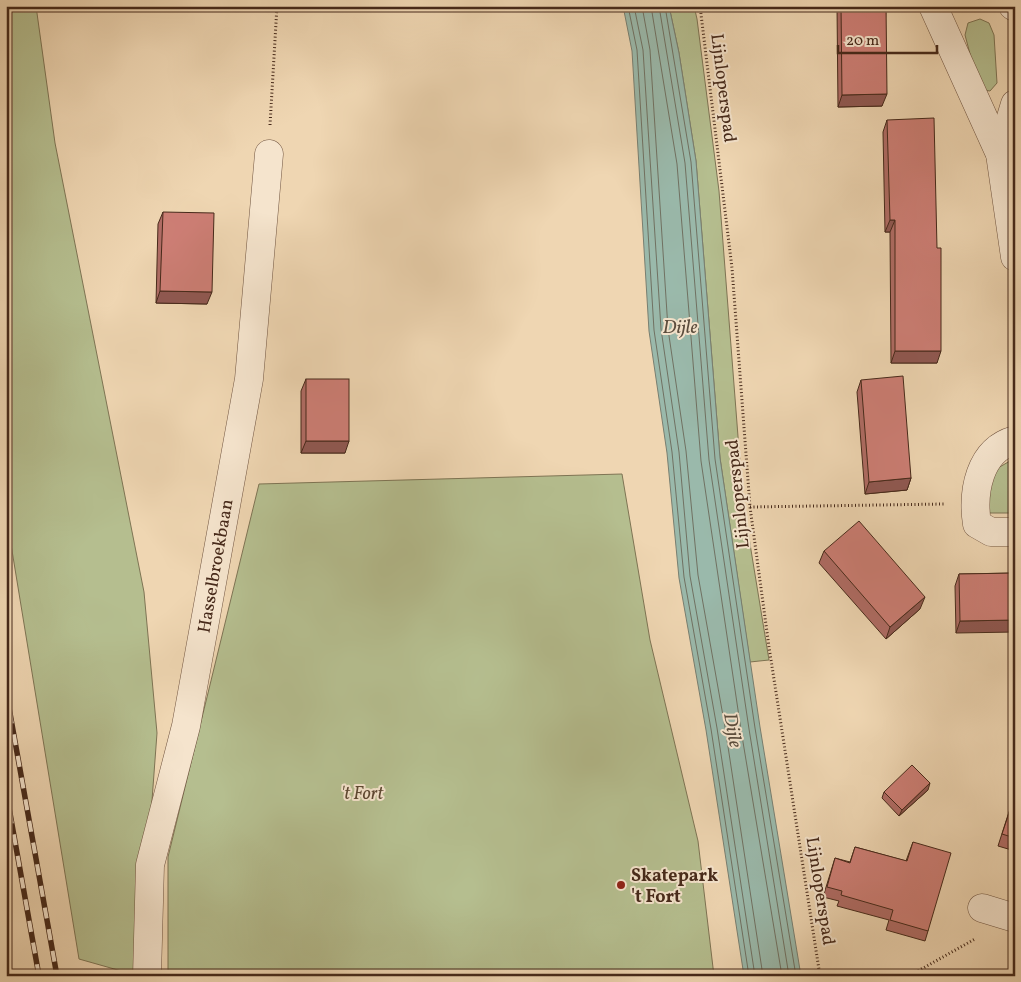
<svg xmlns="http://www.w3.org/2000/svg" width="1021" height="982" font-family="Vollkorn,serif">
<rect width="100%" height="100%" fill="#efd6b2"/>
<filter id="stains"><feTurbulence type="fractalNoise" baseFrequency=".004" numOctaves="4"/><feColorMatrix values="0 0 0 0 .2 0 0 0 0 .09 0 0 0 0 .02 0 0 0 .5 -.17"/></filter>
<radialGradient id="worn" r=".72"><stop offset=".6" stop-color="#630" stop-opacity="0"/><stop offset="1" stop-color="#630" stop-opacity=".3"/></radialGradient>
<!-- green -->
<g fill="#b5be8f" stroke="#7e7454">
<polygon points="6,6 36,6 55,143 144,592 157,733 139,976 79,959 6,514"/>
<polygon points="669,6 694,6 697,19 719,191 743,501 769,660 750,662 720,458 696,161 679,53"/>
<polygon points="980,19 989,23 994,35 997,83 990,91 984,90 978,84 965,35 968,23"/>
<polygon points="1015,458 1015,513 990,513 986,508 986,486 998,468"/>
<polygon points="622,474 650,640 698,841 714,976 168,976 168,857 259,484"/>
</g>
<!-- water -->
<polygon fill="#9ab9ab" stroke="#787f71" points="623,6 669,6 679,53 696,161 720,458 760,727 801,976 744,976 706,730 679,578 667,453 649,331 632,51"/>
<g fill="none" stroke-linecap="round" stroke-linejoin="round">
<!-- shore -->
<g stroke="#707162" stroke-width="1">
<polyline points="628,6 637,50 654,330 672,452 684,577 711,729 749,976"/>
<polyline points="634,6 643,50 661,329 679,452 690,576 717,728 755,976"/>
<polyline points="642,6 650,50 668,329 686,451 698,575 725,727 763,976"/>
<polyline points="651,6 677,164 701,461 741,730 782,976"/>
<polyline points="659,6 685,163 709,460 749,729 789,976"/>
<polyline points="665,6 691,162 715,459 755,728 796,976"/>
</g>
<!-- street casing -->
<g stroke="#705440" stroke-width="29">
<g id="street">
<polyline points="933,6 1000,154 1015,257"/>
<polyline points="1013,6 1015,7"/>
<polyline points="1000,154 1015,104"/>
<path d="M1015,440C979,450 972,492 977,524L991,532H1015"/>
<polyline points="982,908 1015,918"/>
<polyline points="147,976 150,865 186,726 249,379 269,154"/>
</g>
</g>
<!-- path -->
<g stroke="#46291a" stroke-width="3" stroke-dasharray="1 2.5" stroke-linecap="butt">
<polyline points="700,6 732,268 750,507 769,647 820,976"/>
<polyline points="270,125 277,6"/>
<polyline points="750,507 944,504"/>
<polyline points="909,976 975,939"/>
</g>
<!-- street -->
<use href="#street" stroke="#f5e4cd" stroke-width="28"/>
<!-- rail casing -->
<g stroke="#46291a" stroke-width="5.5">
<g id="rail">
<polyline points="6,691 57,976"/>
<polyline points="6,791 39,976"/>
</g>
</g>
<!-- rail -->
<use href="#rail" stroke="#f5e4cd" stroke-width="4" stroke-dasharray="11" stroke-linecap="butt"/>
</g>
<!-- wall -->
<g fill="#b06c65" stroke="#46291a">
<polygon points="837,6 886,6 882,106 838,107"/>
<polygon points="887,120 937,363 891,363 890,232 885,232 883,132"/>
<polygon points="163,212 207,304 156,303 158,224"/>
<polygon points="306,379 345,453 301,453 301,391"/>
<polygon points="861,380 911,478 907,490 865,494 857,392"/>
<polygon points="824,551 920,609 886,639 819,563"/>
<polygon points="1015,573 956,633 955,586 959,574"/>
<polygon points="928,790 899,816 882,798 884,792"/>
<polygon points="1015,793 1015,851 998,846"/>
<polygon points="913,842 928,931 925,941 886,930 889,920 837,906 839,901 823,897 835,858 850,862 855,847 906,861"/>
</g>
<!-- shaded-wall -->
<g fill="#905852" stroke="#46291a">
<polygon points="887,94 882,106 838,107 842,95"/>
<polygon points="890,220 895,220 890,232 885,232"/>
<polygon points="160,291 212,292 207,304 156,303"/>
<polygon points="895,351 941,351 937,363 891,363"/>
<polygon points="306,441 349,441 345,453 301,453"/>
<polygon points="911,478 907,490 865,494 869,482"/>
<polygon points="925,597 920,609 886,639 890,627"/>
<polygon points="1015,620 1015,632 956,633 960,621"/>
<polygon points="930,783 928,790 899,816 902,810"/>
</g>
<!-- building -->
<g fill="#cd7e75" stroke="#46291a">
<polygon points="841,6 886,6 887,94 842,95"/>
<polygon points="934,118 937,248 941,248 941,351 895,351 895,220 890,220 887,120"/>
<polygon points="163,212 214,213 212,292 160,291"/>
<polygon points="903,376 911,478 869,482 861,380"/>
<rect x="306" y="379" width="43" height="62"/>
<polygon points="859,521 925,597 890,627 824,551"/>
<polygon points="1015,573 1015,620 960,621 959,574"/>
<polygon points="912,765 930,783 902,810 884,792"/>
<polygon points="1015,795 1015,838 1002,834"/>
<polygon points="913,842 951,853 928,931 890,920 893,910 841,895 842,891 827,887 835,858 850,863 855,847 907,861"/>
</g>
<!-- markers -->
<circle fill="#8f2418" stroke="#f5e4cd" stroke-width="2" cx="621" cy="885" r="5"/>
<g text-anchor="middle" stroke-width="4" stroke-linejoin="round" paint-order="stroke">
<!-- street labels -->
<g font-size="18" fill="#46291a" stroke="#f5e4cd">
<text transform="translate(724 88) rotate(83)" y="6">Lijnloperspad</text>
<text transform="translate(737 494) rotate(-96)" y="6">Lijnloperspad</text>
<text transform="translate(215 566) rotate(-80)" y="6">Hasselbroekbaan</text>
<text transform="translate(821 891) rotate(81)" y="6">Lijnloperspad</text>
</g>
<!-- park labels -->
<g font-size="18" font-style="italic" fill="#5c4731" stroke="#f5e4cd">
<text x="362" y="799">'t Fort</text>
</g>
<!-- poi labels -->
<g font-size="18" font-weight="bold" fill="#46291a" stroke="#f5e4cd" text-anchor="start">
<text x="631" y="881">Skatepark<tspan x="631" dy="21">'t Fort</tspan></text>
</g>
<!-- water labels -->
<g font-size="19" font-style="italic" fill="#5b4d3e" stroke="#f5e4cd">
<text x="680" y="333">Dijle</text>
<text transform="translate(734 730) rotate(80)" y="7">Dijle</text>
</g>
</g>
<!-- margin -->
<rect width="1021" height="982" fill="none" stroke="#efd6b2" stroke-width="25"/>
<rect x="8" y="8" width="1006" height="967" fill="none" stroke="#46291a" stroke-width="2.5"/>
<rect x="12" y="12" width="996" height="957" fill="none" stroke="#46291a"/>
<!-- scale -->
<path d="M838 45v8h99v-8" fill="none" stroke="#46291a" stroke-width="2.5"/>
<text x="846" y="45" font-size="15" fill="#46291a" stroke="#f5e4cd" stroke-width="4" paint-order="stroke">20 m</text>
<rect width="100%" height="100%" filter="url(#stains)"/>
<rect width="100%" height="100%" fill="url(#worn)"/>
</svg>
